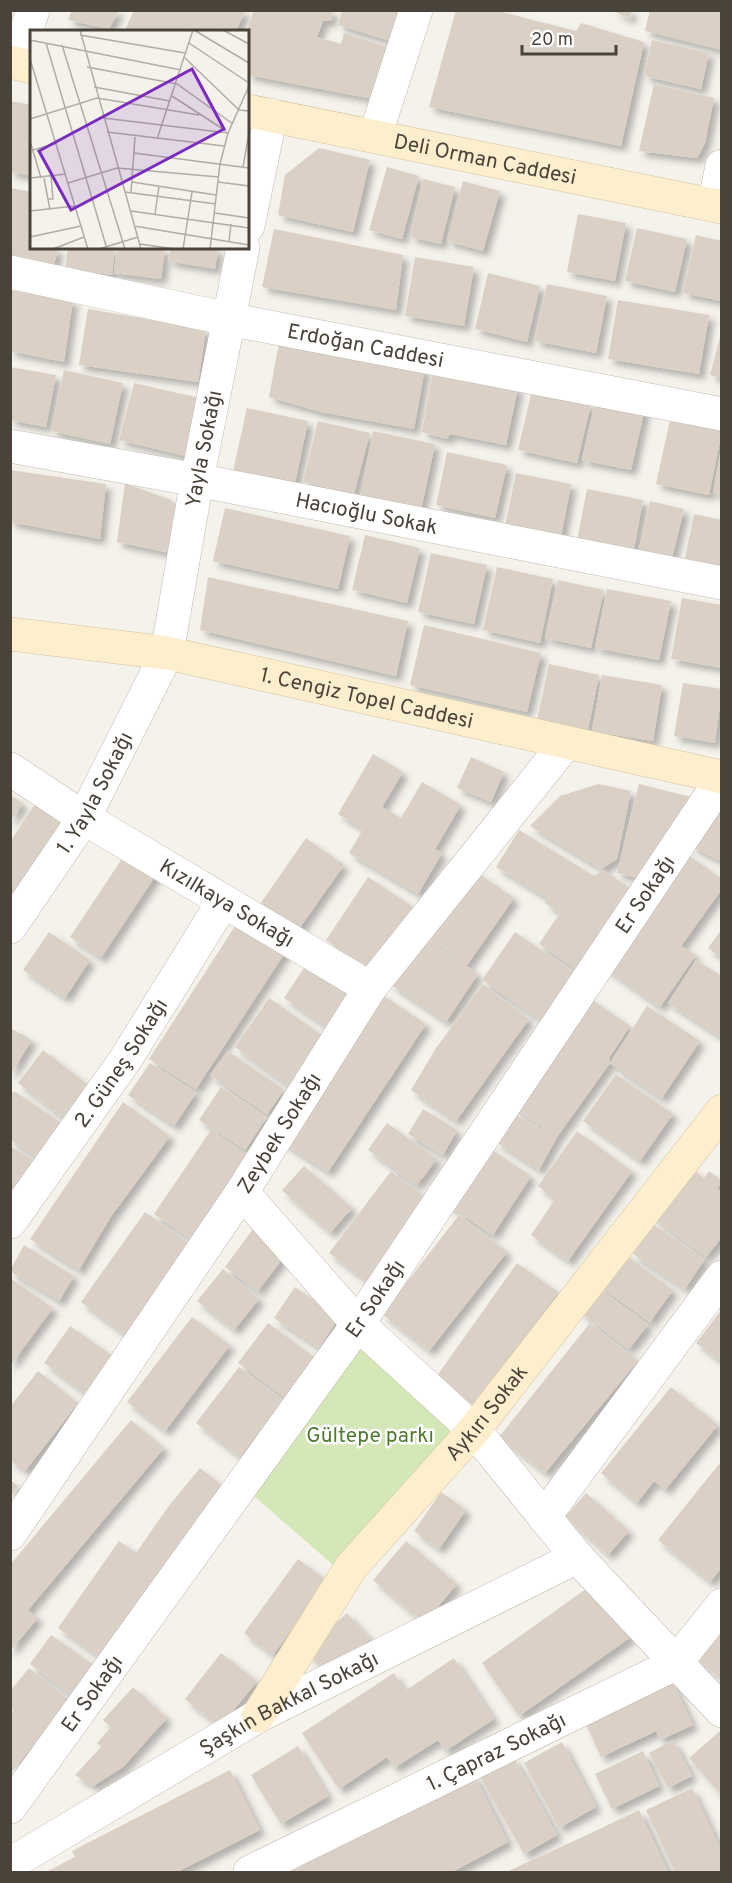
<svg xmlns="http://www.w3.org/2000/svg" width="732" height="1883" font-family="Overpass,sans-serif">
<defs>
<filter id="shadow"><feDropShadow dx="5.5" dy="5.5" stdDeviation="3" flood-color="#0004"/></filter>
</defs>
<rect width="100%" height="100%" fill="#f5f2ec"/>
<!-- green -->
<polygon fill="#d4e7b7" points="361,1334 467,1430 340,1571 246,1489"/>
<!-- building -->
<g fill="#dad0c5" filter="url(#shadow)">
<polygon points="72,10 119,10 109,29 68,20"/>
<polygon points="134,10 245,10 236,32 124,32"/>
<polygon points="254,10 333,10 331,21 323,21 317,37 341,44 344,33 391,48 373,99 248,75 246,32"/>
<polygon points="342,10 402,10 394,42 338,25"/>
<polygon points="456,10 494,10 576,31 581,23 644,42 621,146 429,107"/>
<polygon points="611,10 632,10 630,19"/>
<polygon points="650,10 722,10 722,50 645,31"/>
<polygon points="652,40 709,53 701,89 644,76"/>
<polygon points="654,84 714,98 705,143 697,158 639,151"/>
<polygon points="10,101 32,105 32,176 10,172"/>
<polygon points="319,148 370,160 353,232 278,215 285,175"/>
<polygon points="387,167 419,176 402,239 369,230"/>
<polygon points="423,179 455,187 441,244 410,237"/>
<polygon points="463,181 500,191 483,251 447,241"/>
<polygon points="10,188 32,192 32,248 58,248 54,265 10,256"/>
<polygon points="578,214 626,223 615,281 567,272"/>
<polygon points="637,228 687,239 675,292 625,281"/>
<polygon points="274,229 403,255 396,310 262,287"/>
<polygon points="696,235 722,241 722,301 683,293"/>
<polygon points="68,248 115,248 112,275 65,269"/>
<polygon points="117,248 165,248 161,279 114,273"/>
<polygon points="171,248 218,248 215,269 168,261"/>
<polygon points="415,257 474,267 464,326 405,316"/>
<polygon points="488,273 540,286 527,342 475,329"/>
<polygon points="547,284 607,296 596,353 535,341"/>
<polygon points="11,290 73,300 64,362 10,351"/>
<polygon points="618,300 709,315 699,374 608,359"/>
<polygon points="88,309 206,329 198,382 79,365"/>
<polygon points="722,330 722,378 710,375"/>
<polygon points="280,337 425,368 414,429 321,412 269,397"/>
<polygon points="10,367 56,375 46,427 10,420"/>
<polygon points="64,370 123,383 110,444 51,431"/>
<polygon points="433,370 518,387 506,445 450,434 447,439 422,432"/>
<polygon points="134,383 199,398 185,456 119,440"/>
<polygon points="532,390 591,404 577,463 518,450"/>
<polygon points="596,398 645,408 631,470 582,460"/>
<polygon points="247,408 308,421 295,483 233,471"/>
<polygon points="670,420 722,431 709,495 656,484"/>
<polygon points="318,421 370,433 354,494 303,482"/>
<polygon points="373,431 435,444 421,510 360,497"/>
<polygon points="447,452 507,465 495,518 436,505"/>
<polygon points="720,455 722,455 722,495 713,493"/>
<polygon points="10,470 106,484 100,539 10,522"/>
<polygon points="516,473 571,484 561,537 505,526"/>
<polygon points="125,483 171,500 183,516 170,553 117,542"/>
<polygon points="587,489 643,500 634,550 577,540"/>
<polygon points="650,501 684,509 671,562 638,554"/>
<polygon points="225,508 350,536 338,589 213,561"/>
<polygon points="694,514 722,520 722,576 683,568"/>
<polygon points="365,535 420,548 407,603 352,590"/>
<polygon points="431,553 487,565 474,624 418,612"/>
<polygon points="497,567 553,579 540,643 483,630"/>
<polygon points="208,577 408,621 396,676 200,630"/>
<polygon points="558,580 604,590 591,648 545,638"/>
<polygon points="607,589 671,601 659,660 595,648"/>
<polygon points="682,598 722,605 722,668 671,659"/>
<polygon points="424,625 541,653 527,712 410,685"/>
<polygon points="549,664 599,675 588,730 537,720"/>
<polygon points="602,675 662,685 653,741 592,731"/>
<polygon points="683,683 722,689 715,743 674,736"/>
<polygon points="373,754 403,772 382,807 401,818 422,782 461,805 435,849 442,853 418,894 349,853 363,829 338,814"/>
<polygon points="471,757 504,772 491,802 457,788"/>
<polygon points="598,784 631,791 617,859 601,869 530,826 560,796"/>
<polygon points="639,784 702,800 645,880 617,873"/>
<polygon points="10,795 23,803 10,822"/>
<polygon points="38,799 70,820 18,900 10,896 10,842"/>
<polygon points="722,802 722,862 690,846"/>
<polygon points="519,830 594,876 603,870 631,889 578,970 539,944 560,913 545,903 549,899 496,867"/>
<polygon points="306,838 344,865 296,933 258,907"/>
<polygon points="129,848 160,869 101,958 70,937"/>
<polygon points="684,852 722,879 722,889 681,946 696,955 660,1007 603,967"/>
<polygon points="472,869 514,898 467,965 425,936"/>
<polygon points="368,877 413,907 371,970 326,940"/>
<polygon points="241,917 288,948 196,1089 149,1059"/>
<polygon points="722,929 722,958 708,948"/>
<polygon points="49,932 90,960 65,998 23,970"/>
<polygon points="515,932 580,976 547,1024 482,980"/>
<polygon points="422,936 478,974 446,1022 390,984"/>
<polygon points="696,960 722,976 722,1038 668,1003"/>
<polygon points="306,965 352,996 330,1029 284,998"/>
<polygon points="483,984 529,1019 456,1121 411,1090 436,1048"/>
<polygon points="378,992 426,1024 328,1172 280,1141"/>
<polygon points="585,995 630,1026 609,1058 610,1063 557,1137 539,1170 496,1142 514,1114 555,1136 507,1103"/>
<polygon points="269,998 325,1037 290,1086 235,1047"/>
<polygon points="647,1006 700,1041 662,1098 610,1063"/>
<polygon points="10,1028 32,1040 10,1075"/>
<polygon points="43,1050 91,1087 66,1119 18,1083"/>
<polygon points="228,1051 284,1090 267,1114 210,1075"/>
<polygon points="150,1063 196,1093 174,1126 128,1095"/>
<polygon points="616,1074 673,1114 640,1161 583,1121"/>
<polygon points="221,1087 267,1117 245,1150 199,1120"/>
<polygon points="14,1091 63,1124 40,1159 10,1139 10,1096"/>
<polygon points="123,1102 170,1136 110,1218 79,1270 30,1239"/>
<polygon points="423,1109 457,1130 443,1155 408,1134"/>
<polygon points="387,1123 437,1159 417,1185 368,1150"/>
<polygon points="211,1130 253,1158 196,1242 154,1214"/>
<polygon points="577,1131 632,1171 568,1261 531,1235 555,1199 538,1186"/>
<polygon points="482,1143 531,1176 493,1235 443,1202"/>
<polygon points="10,1146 35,1161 10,1200"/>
<polygon points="304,1166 352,1208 330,1233 282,1190"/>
<polygon points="687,1166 704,1178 709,1171 722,1181 717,1189 722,1192 722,1237 706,1257 650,1215"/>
<polygon points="391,1171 431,1202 369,1283 329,1253"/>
<polygon points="145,1212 192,1246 127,1336 81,1302"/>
<polygon points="459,1215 507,1252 429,1351 382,1314"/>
<polygon points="653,1224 705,1259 685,1289 633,1254"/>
<polygon points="253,1229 286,1254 258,1291 225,1267"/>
<polygon points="24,1245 74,1276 59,1301 10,1271"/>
<polygon points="620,1251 673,1290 650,1322 596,1284"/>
<polygon points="517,1263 558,1292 475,1410 434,1380"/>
<polygon points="223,1269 259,1299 234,1330 197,1301"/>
<polygon points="10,1278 53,1308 10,1366"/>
<polygon points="295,1287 339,1317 319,1348 274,1318"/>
<polygon points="598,1287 648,1325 629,1349 579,1311"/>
<polygon points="722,1309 722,1362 696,1343"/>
<polygon points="192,1317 230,1345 165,1431 127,1402"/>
<polygon points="268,1323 314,1357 285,1397 238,1363"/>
<polygon points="590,1323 638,1361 545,1473 499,1437"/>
<polygon points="70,1326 117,1359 90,1397 44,1363"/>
<polygon points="239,1367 283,1400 240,1457 196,1423"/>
<polygon points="38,1371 78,1403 25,1471 10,1460 10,1407"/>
<polygon points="671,1387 718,1425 665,1490 654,1481 637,1503 601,1473"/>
<polygon points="131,1420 164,1448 28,1610 38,1618 10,1651 10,1565"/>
<polygon points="719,1464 722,1466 722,1567 710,1582 658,1540"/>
<polygon points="200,1468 224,1487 104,1660 58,1628 119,1541 136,1553 168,1507"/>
<polygon points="10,1480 18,1486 10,1497"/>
<polygon points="441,1492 466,1510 439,1549 414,1531"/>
<polygon points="586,1493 629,1531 608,1555 565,1517"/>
<polygon points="406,1541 457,1584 424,1623 373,1580"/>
<polygon points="298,1559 328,1581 273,1655 244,1633"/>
<polygon points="593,1584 631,1637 519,1716 482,1663"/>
<polygon points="347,1613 370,1639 328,1676 306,1650"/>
<polygon points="722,1623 722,1680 693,1656"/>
<polygon points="51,1635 94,1665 72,1695 30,1664"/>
<polygon points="221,1653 257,1681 220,1727 185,1699"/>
<polygon points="454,1658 494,1719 445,1751 438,1740 394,1768 387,1757 339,1789 302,1733 394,1673 405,1691"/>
<polygon points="29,1668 69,1700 12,1772 10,1715 14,1710 10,1708 10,1691"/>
<polygon points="671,1679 693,1725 660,1740 656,1731 601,1757 584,1720"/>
<polygon points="133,1687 167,1718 123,1767 93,1786 75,1775 101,1747 97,1743 111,1727 103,1720"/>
<polygon points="720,1731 722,1733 722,1795 689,1758"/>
<polygon points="673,1740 692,1776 668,1788 649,1753"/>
<polygon points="562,1742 596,1807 559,1828 524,1763"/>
<polygon points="298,1746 328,1796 281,1824 251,1775"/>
<polygon points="643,1751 659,1786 612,1809 595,1774"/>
<polygon points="514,1758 557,1835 524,1854 480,1777"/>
<polygon points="230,1770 260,1830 177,1872 46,1872 75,1857 72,1851"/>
<polygon points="473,1774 508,1842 452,1872 290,1872"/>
<polygon points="692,1788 722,1852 722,1872 675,1872 646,1810"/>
<polygon points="639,1810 668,1872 506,1872 589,1834"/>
</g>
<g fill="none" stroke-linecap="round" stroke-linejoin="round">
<!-- street casing -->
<g stroke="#c1b9ae" stroke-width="34">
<g id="street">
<polyline points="16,63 33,10"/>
<polyline points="375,136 416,10"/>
<polyline points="714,205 722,166"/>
<polyline points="248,226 271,115"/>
<path id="s1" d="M10,272L228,319L722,414"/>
<path id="s2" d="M10,446L197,480L722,583"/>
<path id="s3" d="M10,769L84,818L370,988"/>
<path id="s4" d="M10,927L84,818L167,653L197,480L243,248"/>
<polyline points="242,1192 358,1324 474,1430 577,1557 722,1711"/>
<path id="s5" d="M10,1222L125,1060L223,902"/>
<polyline points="544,1517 722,1277"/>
<path id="s6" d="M10,1534L242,1192L370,988L565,744"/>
<path id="s7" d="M10,1807L358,1324L722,779"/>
<path id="s8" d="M10,1864L258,1716L577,1557"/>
<path id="s9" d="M250,1872L675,1664L722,1605"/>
</g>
</g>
<!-- secondary casing -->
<g stroke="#d3c29d" stroke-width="34">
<g id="secondary">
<polyline points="10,62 32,67"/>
<path id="s10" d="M248,111L722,207"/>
<path id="s11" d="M10,634L167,653L722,777"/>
<path id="s12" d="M258,1716L351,1567L474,1430L722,1111"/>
</g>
</g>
<!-- street -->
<use href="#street" stroke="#fff" stroke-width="33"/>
<!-- secondary -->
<use href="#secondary" stroke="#fdefce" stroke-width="33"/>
</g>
<g text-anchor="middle" stroke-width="5" stroke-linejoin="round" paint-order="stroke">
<!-- street labels -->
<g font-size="21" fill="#4a4339" stroke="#fff">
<text dy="7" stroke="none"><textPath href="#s10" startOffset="242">Deli Orman Caddesi</textPath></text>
<text dy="7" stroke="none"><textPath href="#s1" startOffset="363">Erdoğan Caddesi</textPath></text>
<text dy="7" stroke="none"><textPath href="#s4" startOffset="524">Yayla Sokağı</textPath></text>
<text dy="7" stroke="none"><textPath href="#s2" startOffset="363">Hacıoğlu Sokak</textPath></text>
<text dy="7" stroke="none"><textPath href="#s11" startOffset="363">1. Cengiz Topel Caddesi</textPath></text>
<text dy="7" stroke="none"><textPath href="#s4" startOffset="159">1. Yayla Sokağı</textPath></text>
<text dy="7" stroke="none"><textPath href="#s7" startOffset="1112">Er Sokağı</textPath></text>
<text dy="7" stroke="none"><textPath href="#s3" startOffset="255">Kızılkaya Sokağı</textPath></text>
<text dy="7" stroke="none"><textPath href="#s5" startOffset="194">2. Güneş Sokağı</textPath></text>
<text dy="7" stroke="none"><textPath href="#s6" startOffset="483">Zeybek Sokağı</textPath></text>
<text dy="7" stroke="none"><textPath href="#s7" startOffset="626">Er Sokağı</textPath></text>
<text dy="7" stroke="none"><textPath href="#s12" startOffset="381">Aykırı Sokak</textPath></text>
<text dy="7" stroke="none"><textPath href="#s7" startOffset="140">Er Sokağı</textPath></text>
<text dy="7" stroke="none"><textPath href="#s8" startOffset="322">Şaşkın Bakkal Sokağı</textPath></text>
<text dy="7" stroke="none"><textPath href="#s9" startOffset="274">1. Çapraz Sokağı</textPath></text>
</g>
<!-- park labels -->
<g font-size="21" fill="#4f7b2e" stroke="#fff">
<text x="370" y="1442">Gültepe parkı</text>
</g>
</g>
<!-- overview -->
<g transform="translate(30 30)">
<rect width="219" height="219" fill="#f5f2ec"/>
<path fill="none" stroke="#b1aca4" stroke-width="1.5" d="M50,0L111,219M164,0L219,33M193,0L219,14M50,5L155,23M0,10L151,40M16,13L77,219M159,13L219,53M32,15L95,219M155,28L209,80L219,81M0,29L58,219M57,37L147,54L203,94M64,57L140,71M142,66L196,101M73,88L198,103M0,89L67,68L169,85M77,102L194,116M127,109L163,0M0,111L11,148M3,120L27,113M104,123L219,138M213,137L219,103M0,148L36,144M14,148L20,180M102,152L186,165M188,152L219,156M38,153L87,138L189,147M95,162L186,174M101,162L105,107M18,169H23L21,146M0,181L45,176M101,181L219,198M185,183L219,188M125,184L129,156M104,196L219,215M0,207L51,196M199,212L201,194M110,214L145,219M23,219L54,207M69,219L108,207M153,219L162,162M180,219L190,134L198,103L219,56"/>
<path fill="#7b2cbf" fill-opacity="0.15" stroke="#7b2cbf" stroke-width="3" d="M162,39L194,99L41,180L9,121Z"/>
<rect width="219" height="219" fill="none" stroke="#4a4339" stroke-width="3"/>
</g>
<!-- border -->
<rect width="732" height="1883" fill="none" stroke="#4a4339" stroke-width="24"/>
<!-- scale -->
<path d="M522 45v9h94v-9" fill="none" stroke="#4a4339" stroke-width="3"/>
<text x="531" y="45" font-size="18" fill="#4a4339" stroke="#ffffff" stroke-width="4.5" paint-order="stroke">20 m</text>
</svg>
